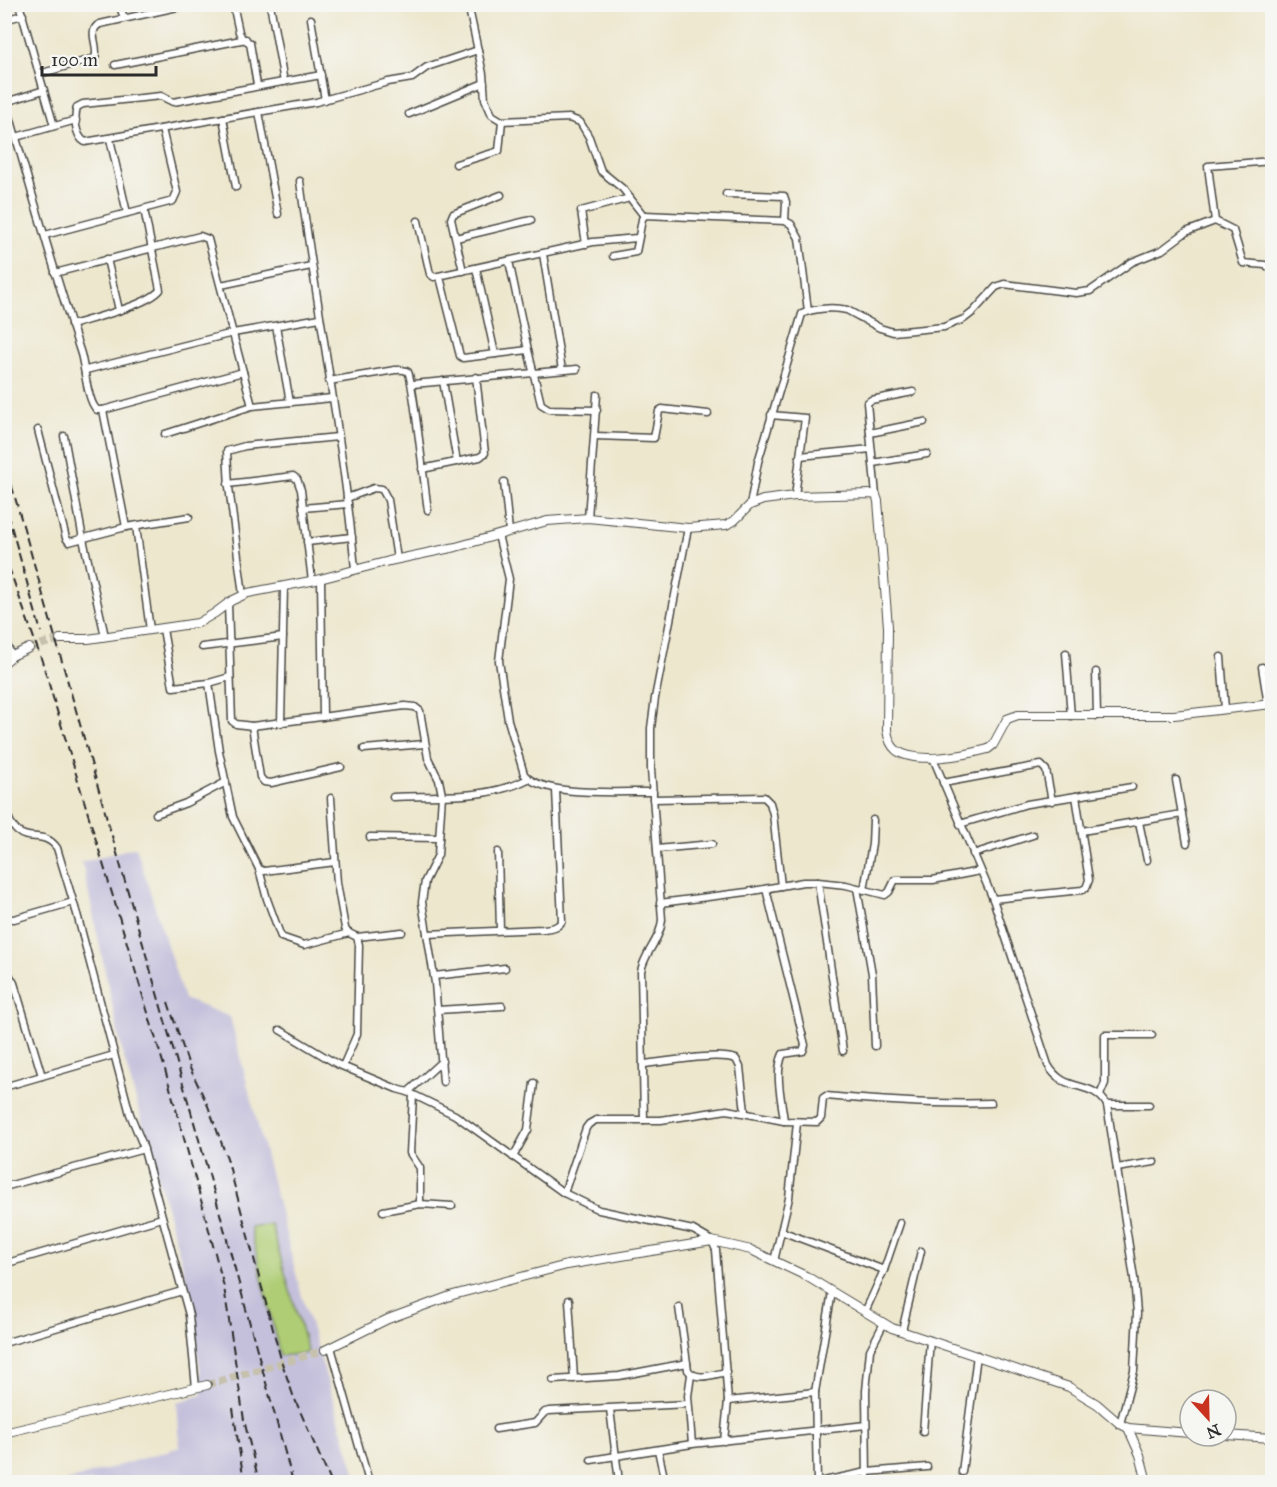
<svg xmlns="http://www.w3.org/2000/svg" width="1277" height="1487" font-family="'IM FELL Great Primer',serif">
<rect width="100%" height="100%" fill="#f6f6f2"/>
<filter id="ink" filterUnits="userSpaceOnUse"><feTurbulence type="fractalNoise" baseFrequency=".0167" numOctaves="2"/><feDisplacementMap in="SourceGraphic" scale="12" xChannelSelector="R" yChannelSelector="G"/><feConvolveMatrix kernelMatrix="1 2 1 2 8 2 1 2 1" color-interpolation-filters="sRGB"/></filter>
<filter id="wash" filterUnits="userSpaceOnUse"><feTurbulence type="fractalNoise" baseFrequency=".008" numOctaves="4" result="noise"/><feDisplacementMap in="SourceGraphic" scale="24" xChannelSelector="R" yChannelSelector="G"/><feGaussianBlur stdDeviation="1.35" result="paint"/><feColorMatrix in="noise" values="0 0 0 0 0 0 0 0 0 0 0 0 0 0 0 0 0 1.4 0 .05"/><feComposite in="paint" operator="in"/></filter>
<g filter="url(#wash)">
<rect width="100%" height="100%" fill="#ede7ce"/>
<!-- industrial -->
<polygon fill="#c4c0db" points="136,847 184,999 230,1017 302,1297 358,1482 64,1482 180,1447 177,1402 202,1395 201,1373 182,1263 122,1051 82,862"/>
<!-- green -->
<polygon fill="#afcd74" stroke="#6d7c50" stroke-width="1.5" points="271,1224 308,1353 280,1356 250,1227"/>
</g>
<g filter="url(#ink)">
<g fill="none" stroke-linecap="round" stroke-linejoin="round">
<!-- tertiary-tunnel -->
<g stroke="#c6c1ad" stroke-width="8" stroke-dasharray="8 4" stroke-linecap="butt">
<polyline points="29,648 60,639"/>
<polyline points="207,1385 325,1350"/>
</g>
<!-- minor casing -->
<g stroke="#484743" stroke-width="9">
<g id="minor">
<polyline points="19,4 54,126"/>
<polyline points="119,4 124,18"/>
<polyline points="233,4 239,32 242,38 250,43 257,85"/>
<polyline points="270,4 284,82"/>
<polyline points="468,4 483,74 485,99 492,115 502,121 569,118 580,122 589,137 601,171 623,189 644,216"/>
<polyline points="311,19 325,100"/>
<polyline points="4,20 23,15"/>
<polyline points="115,65 246,39"/>
<path d="M39,74L95,58C100,47 86,30 100,24L191,4"/>
<path d="M321,75L173,102L161,96L83,104L77,107C74,118 75,136 85,142L316,102L388,82L412,78L427,67L478,50"/>
<path d="M4,95C28,181 53,268 81,354C85,368 87,401 97,410H103L243,372"/>
<polyline points="6,102 44,90"/>
<polyline points="259,112 278,214"/>
<polyline points="409,114 484,83"/>
<polyline points="223,118 236,187"/>
<polyline points="16,137 76,120"/>
<polyline points="110,139 127,213"/>
<polyline points="456,164 499,151 502,121"/>
<path d="M300,181C317,311 343,439 355,569"/>
<polyline points="726,194 784,196 786,202 785,221"/>
<polyline points="418,221 430,274 434,277 593,242 637,238 639,236 642,219 645,215 785,221 791,224 799,238 808,311"/>
<polyline points="1215,221 1233,230 1243,263 1265,265 1272,269"/>
<polyline points="45,235 173,201 177,192 162,129"/>
<polyline points="456,238 531,220"/>
<polyline points="586,244 581,211 630,198"/>
<polyline points="543,254 562,370"/>
<polyline points="613,256 636,252 639,237"/>
<polyline points="107,259 119,310"/>
<polyline points="509,261 528,350 541,404 549,409 597,410"/>
<polyline points="476,268 495,354"/>
<polyline points="463,271 451,219 453,214 501,195"/>
<polyline points="55,273 200,236 208,239 252,406"/>
<polyline points="440,277 460,356 463,358 528,350"/>
<polyline points="221,285 311,266"/>
<path d="M71,325C91,319 148,305 160,290L144,209"/>
<polyline points="276,326 290,402"/>
<polyline points="86,370 233,333 320,318"/>
<path d="M329,381L395,370C399,370 405,369 408,372C413,378 425,493 428,510"/>
<polyline points="443,381 457,462"/>
<polyline points="413,384 577,369"/>
<polyline points="103,410 126,527"/>
<polyline points="771,415 805,418 795,496"/>
<polyline points="38,430 66,538 69,542 126,527 189,517"/>
<polyline points="870,433 924,422"/>
<polyline points="165,434 252,406 332,398"/>
<polyline points="64,436 83,539 105,636"/>
<polyline points="595,436 654,438 659,411 662,409 708,414"/>
<polyline points="800,456 871,449"/>
<polyline points="873,463 927,454"/>
<polyline points="422,469 480,457 485,453 476,377"/>
<polyline points="504,482 509,531"/>
<polyline points="228,484 293,476 297,479 301,490 312,581"/>
<polyline points="876,495 867,403 871,400 913,392"/>
<polyline points="347,498 374,488 382,489 388,500 397,559"/>
<path d="M750,505L758,462L802,314C813,308 834,307 847,310L880,328L893,332L944,327L964,319L973,312L996,287L1004,284L1076,293L1090,291L1132,262L1162,250L1186,232L1215,221L1208,166L1272,161"/>
<polyline points="303,508 348,504"/>
<polyline points="588,518 597,395"/>
<polyline points="136,526 150,630"/>
<path d="M498,535L509,579L499,661L508,720L524,774C543,798 622,791 653,792"/>
<polyline points="307,542 352,537"/>
<polyline points="321,579 323,717"/>
<polyline points="243,595 229,487 227,451 245,446 338,437"/>
<polyline points="228,604 232,721 236,724 252,726 405,706 415,707 420,711 428,758 439,780 442,795 438,855 425,881 422,902 435,983 443,1082"/>
<polyline points="163,629 173,687 209,683 230,677"/>
<polyline points="4,639 12,656"/>
<polyline points="202,647 283,637"/>
<polyline points="1066,653 1071,716"/>
<polyline points="1221,657 1225,709"/>
<polyline points="1262,667 1268,705"/>
<polyline points="1096,672 1097,716"/>
<polyline points="209,683 219,751 233,817 259,869 264,871 335,862"/>
<polyline points="281,723 284,587"/>
<polyline points="252,726 260,777 264,782 271,783 341,767"/>
<polyline points="364,749 425,744"/>
<path d="M933,758L993,899L1048,1065C1064,1094 1093,1079 1107,1105L1134,1278L1137,1313L1134,1371L1120,1424"/>
<polyline points="1176,780 1187,843"/>
<polyline points="943,783 1041,765 1046,770 1052,801"/>
<path d="M393,797C438,795 487,800 528,779"/>
<polyline points="331,798 337,883 345,928 347,932 357,937 359,945 357,1034 343,1066"/>
<polyline points="653,799 764,797 770,803 773,814 781,886"/>
<path d="M4,801C15,857 40,823 57,848L77,914L130,1114L142,1143L189,1315L196,1388"/>
<polyline points="156,814 186,803 226,782"/>
<polyline points="1139,822 1147,860"/>
<polyline points="960,824 1027,804 1132,787"/>
<polyline points="1082,831 1182,814"/>
<polyline points="370,837 439,838"/>
<polyline points="657,849 712,844"/>
<polyline points="498,852 500,930"/>
<polyline points="973,854 1033,835"/>
<polyline points="259,869 267,899 281,937 304,945 349,933"/>
<polyline points="818,882 843,1051"/>
<polyline points="857,888 872,974 875,1046"/>
<path d="M766,889L805,1045L803,1051L783,1054C774,1073 782,1101 784,1121"/>
<polyline points="864,890 872,844 873,820"/>
<polyline points="993,899 1082,890 1086,888 1089,880 1076,796"/>
<polyline points="660,903 747,892 803,882 818,882 846,885 885,895 889,892 895,880 933,880 980,871"/>
<polyline points="4,918 14,919 73,902"/>
<path d="M427,934L543,929C551,928 558,928 562,921L556,790"/>
<polyline points="357,937 402,932"/>
<polyline points="4,966 14,983 42,1076"/>
<polyline points="434,976 505,968"/>
<polyline points="438,1010 502,1006"/>
<polyline points="280,1030 337,1064 397,1089 408,1092 455,1115 564,1193 599,1210 693,1230 712,1241 716,1250 728,1401 724,1441"/>
<path d="M643,1064C667,1062 714,1052 736,1059L740,1067L745,1112"/>
<polyline points="4,1087 114,1055"/>
<polyline points="408,1092 442,1061"/>
<polyline points="413,1095 410,1153 420,1168 420,1204"/>
<polyline points="1100,1095 1105,1083 1105,1035 1152,1035"/>
<polyline points="1107,1105 1149,1105"/>
<path d="M644,1120L641,971C645,951 660,941 662,920L651,769V728L655,698L688,528"/>
<polyline points="513,1157 528,1130 534,1083"/>
<polyline points="1117,1168 1154,1162"/>
<polyline points="4,1187 144,1149"/>
<path d="M564,1193L586,1128L589,1124L596,1120H661L727,1110L784,1121L817,1122L821,1118L823,1098L826,1096C881,1101 935,1105 991,1103"/>
<polyline points="383,1211 420,1204 452,1206"/>
<polyline points="781,1231 884,1270"/>
<polyline points="774,1261 789,1198 797,1123"/>
<polyline points="4,1264 162,1218"/>
<polyline points="569,1300 574,1379"/>
<path d="M679,1307L688,1370C696,1382 714,1374 726,1372"/>
<polyline points="865,1312 884,1270 900,1223"/>
<polyline points="902,1331 921,1251"/>
<polyline points="4,1343 182,1291"/>
<polyline points="331,1347 369,1482"/>
<polyline points="691,1375 688,1396 692,1444"/>
<polyline points="553,1380 619,1376 687,1363"/>
<polyline points="728,1401 815,1392"/>
<polyline points="610,1409 619,1482"/>
<polyline points="496,1429 535,1423 545,1412 549,1411 688,1404"/>
<polyline points="923,1432 930,1340"/>
<polyline points="658,1450 665,1482"/>
<polyline points="591,1460 692,1444 866,1425"/>
<polyline points="962,1472 977,1355"/>
<polyline points="817,1482 815,1392 832,1292"/>
<polyline points="819,1482 867,1472 927,1467"/>
<polyline points="867,1482 866,1391 870,1350 884,1323"/>
</g>
</g>
<!-- tertiary casing -->
<g stroke="#484743" stroke-width="10">
<g id="tertiary">
<path d="M60,639H88L198,623L215,613L231,601L248,593L316,580L389,561L456,547L547,521L588,518L688,528L726,525L734,521L750,505L763,500L795,496L871,494L876,495L878,501L888,627L887,730C888,737 890,745 896,750C915,765 966,755 988,749L993,745L1007,719L1018,715H1174L1272,704"/>
<polyline points="4,663 12,656 29,648"/>
<polyline points="325,1350 388,1319 453,1295 567,1265 712,1241 751,1250 806,1276 892,1328 1069,1387 1097,1404 1120,1424 1128,1428 1190,1433"/>
<polyline points="1128,1428 1140,1455 1147,1482"/>
<polyline points="4,1433 207,1385"/>
<polyline points="1226,1435 1272,1438"/>
</g>
</g>
<!-- minor -->
<use href="#minor" stroke="#fff" stroke-width="6"/>
<!-- tertiary -->
<use href="#tertiary" stroke="#fff" stroke-width="8"/>
<!-- rail -->
<g stroke="#2b2b2b" stroke-width="2" stroke-dasharray="9 4.5" stroke-linecap="butt">
<polyline points="4,459 216,1199 293,1482"/>
<polyline points="4,501 41,632"/>
<polyline points="4,554 42,661 164,1066 201,1200 224,1287 244,1420 259,1482"/>
<polyline points="168,1002 189,1066 208,1106 227,1158 282,1363 293,1395 331,1482"/>
<polyline points="233,1408 244,1482"/>
</g>
</g>
</g>
<!-- margin -->
<rect width="1277" height="1487" fill="none" stroke="#f6f6f2" stroke-width="24"/>
<!-- north arrow -->
<g transform="translate(1208 1418) rotate(158)"><circle r="28" fill="#f6f6f2" stroke="#a5a5a2" stroke-width="1.5"/>
<path d="M0-4.5L10 22L0 15L-10 22Z" fill="#c8321e"/>
<text y="-9" font-size="16" font-weight="bold" text-anchor="middle" fill="#2b2b2b">N</text>
</g>
<!-- scale -->
<path d="M42 66v9h114v-9" fill="none" stroke="#2b2b2b" stroke-width="3"/>
<text x="51" y="66" font-size="18" fill="#2b2b2b" stroke="#f6f6f2" stroke-width="4.5" paint-order="stroke">100 m</text>
</svg>
